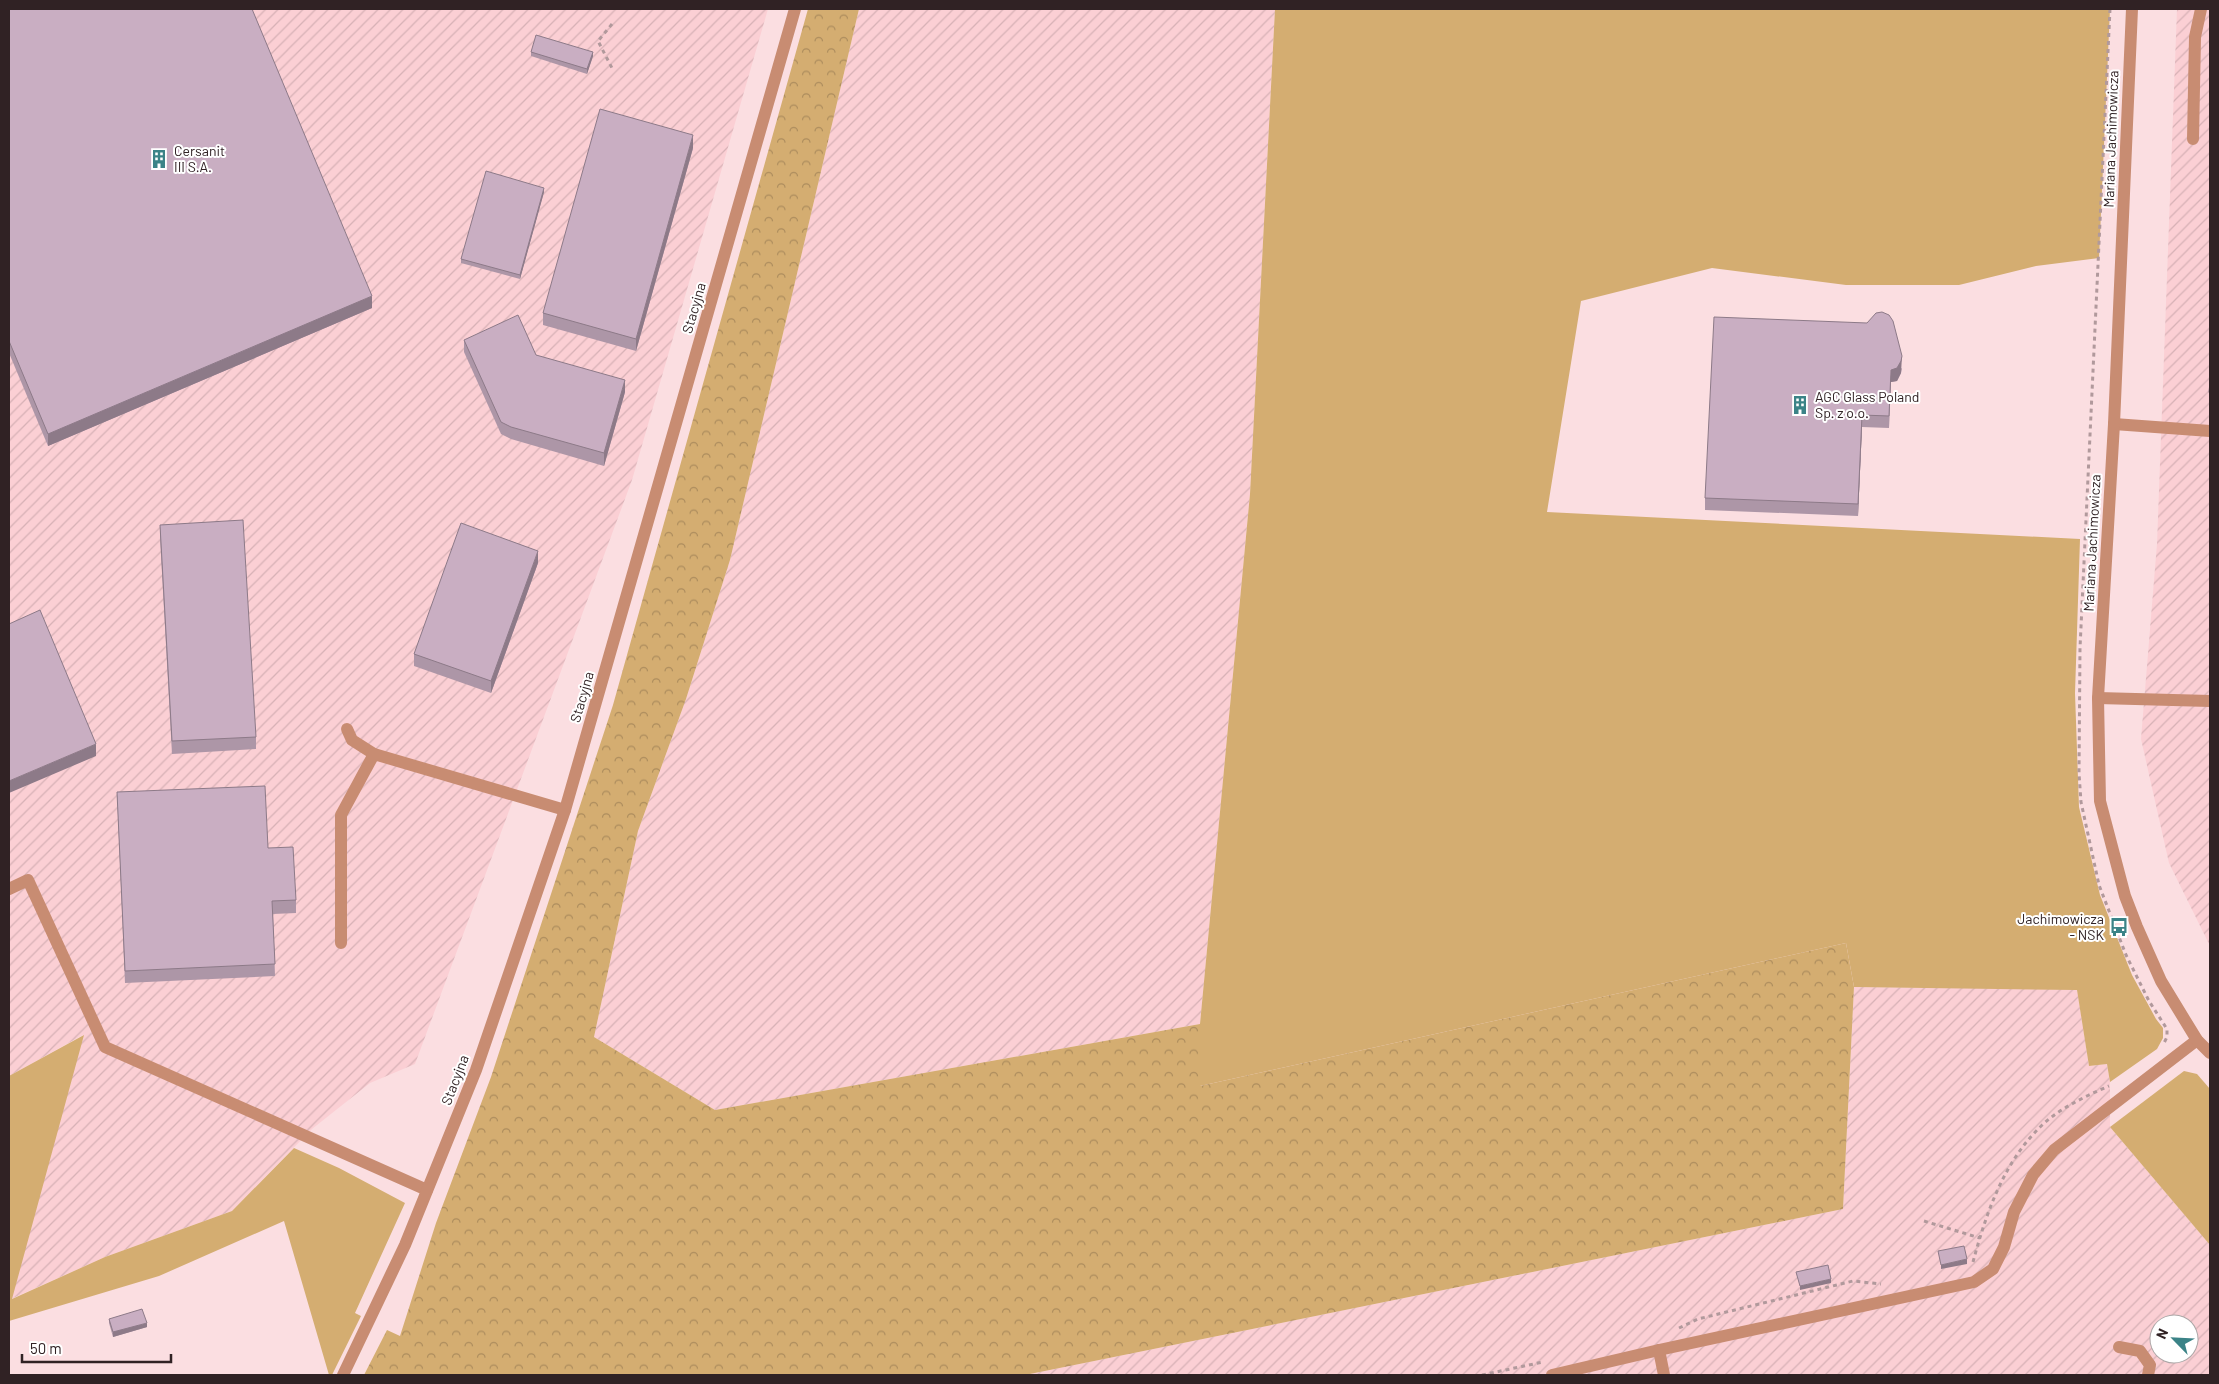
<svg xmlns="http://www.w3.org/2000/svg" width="2219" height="1384" font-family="Barlow,sans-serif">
<defs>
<pattern id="industrial-furrows" width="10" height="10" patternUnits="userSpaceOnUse" patternTransform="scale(1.25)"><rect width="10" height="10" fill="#fbcfd4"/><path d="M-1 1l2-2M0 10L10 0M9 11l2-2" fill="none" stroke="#d7b1b6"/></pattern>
<pattern id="forest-crowns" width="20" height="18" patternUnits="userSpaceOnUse" patternTransform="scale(1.25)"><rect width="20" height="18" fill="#d4ad71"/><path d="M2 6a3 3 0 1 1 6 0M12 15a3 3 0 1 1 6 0" fill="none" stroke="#ac8c5d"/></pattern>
</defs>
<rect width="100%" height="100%" fill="#fbdee1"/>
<!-- industrial -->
<g fill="url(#industrial-furrows)" fill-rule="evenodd">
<polygon points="9,9 768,9 632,480 415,1064 370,1083 312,1129 232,1211 105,1257 11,1299 83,1035 9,1076"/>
<polygon points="859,9 1275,9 1250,494 1200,1024 715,1110 594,1037 638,831 686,699 730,560"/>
<polygon points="2177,9 2210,9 2210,946 2169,863 2141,739 2157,544"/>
<path d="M1854,987L2077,989L2089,1066L2107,1064L2110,1082V1127L2210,1245V1375H1025L1843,1209ZM2159,1324H2189V1354H2159Z"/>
</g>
<!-- grass -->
<g fill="#d4ad71">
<polygon points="1275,9 2110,9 2099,258 2036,266 1959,285 1846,285 1712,268 1581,301 1547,512 2080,539 2075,693 2079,807 2100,895 2132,975 2156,1019 2163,1028 2163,1038 2157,1049 2110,1082 2107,1064 2089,1066 2077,990 1854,987 1846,943 1200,1086 1200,1024 1250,494"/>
<polygon points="84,1035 12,1299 105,1257 232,1211 294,1148 339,1168 405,1203 355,1313 361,1316 332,1375 329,1375 284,1221 159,1276 9,1321 9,1076"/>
<polygon points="2184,1071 2197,1074 2210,1089 2210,1245 2110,1127"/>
</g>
<!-- forest -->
<polygon fill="url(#forest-crowns)" points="808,9 859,9 730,560 686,699 638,831 594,1037 715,1110 1200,1024 1200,1086 1846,943 1854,987 1843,1209 1025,1375 364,1375 387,1330 400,1336 436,1223 491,1077 613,705"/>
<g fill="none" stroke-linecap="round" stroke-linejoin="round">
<!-- path -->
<g stroke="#b1999c" stroke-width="3" stroke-dasharray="4 4" stroke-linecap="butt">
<polyline points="2110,9 2080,648 2079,773 2081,802 2099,885 2126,955 2149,1001 2167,1029 2167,1037 2163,1045"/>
<polyline points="612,24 598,41 613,70"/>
<polyline points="1924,1221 1980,1238"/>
<path d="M1973,1262C1987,1210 2006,1155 2049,1119C2067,1105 2088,1095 2109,1086"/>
<polyline points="1679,1328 1698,1319 1853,1281 1881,1284"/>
<polyline points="1482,1375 1543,1362"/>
</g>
<!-- lane -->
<g stroke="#c88c72" stroke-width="12">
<polyline points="2193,139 2195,37 2201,9"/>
<polyline points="2114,424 2210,431"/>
<polyline points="2098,698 2210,701"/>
<polyline points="347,729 352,740 374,754"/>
<polyline points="9,889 28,880 105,1047 427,1190"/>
<polyline points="341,943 341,815 374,754 565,810"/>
<polyline points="2119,1347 2140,1351 2150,1365 2148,1375"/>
<polyline points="1659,1350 1664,1375"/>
<polyline points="1552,1375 1659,1350 1974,1282 1993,1269 2004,1247 2014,1212 2033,1175 2054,1150 2197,1040"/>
</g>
<!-- street -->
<g stroke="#c88c72" stroke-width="12">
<polyline points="2132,9 2114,424 2098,698 2100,801 2125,896 2137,927 2161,981 2197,1040 2210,1053"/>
<polyline points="343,1375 405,1245 476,1070 565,810 795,9"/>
</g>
</g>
<!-- wall -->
<g fill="#ad96a7">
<polygon points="9,9 372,308 48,446 9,353"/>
<polygon points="531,52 593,56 587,74 531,56"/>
<polygon points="693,148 636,351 543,325 543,313"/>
<polygon points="544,192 520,279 461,263 461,259"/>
<polygon points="464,340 536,355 625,392 604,466 511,439 501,434 464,352"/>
<polygon points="1902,368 1901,373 1897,381 1891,382 1889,428 1862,427 1858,516 1705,510 1705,498"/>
<polygon points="2210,382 2210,402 2209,400 2209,392"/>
<polygon points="160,525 256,737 256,749 172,754 160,537"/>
<polygon points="538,563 491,693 414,666 414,654"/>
<polygon points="117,792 268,848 296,900 296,913 273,914 275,976 125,983"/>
<polygon points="109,1319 147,1327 113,1337 109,1323"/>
</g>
<!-- shaded-wall -->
<g fill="#8d7a88">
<polygon points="593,52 593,56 587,74 587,69"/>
<polygon points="693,135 693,148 636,351 636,339"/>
<polygon points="544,188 544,192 520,279 520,275"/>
<polygon points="372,296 372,308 48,446 48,434"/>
<polygon points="1902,356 1901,373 1897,381 1891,382 1889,428 1891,370"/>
<polygon points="625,380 625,392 604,466 604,453"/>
<polygon points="1862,415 1862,427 1858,516 1858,504"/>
<polygon points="538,551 538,563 491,693 491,681"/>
<polygon points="96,744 96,756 9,793 9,781"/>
<polygon points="1967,1259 1967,1264 1941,1269 1941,1265"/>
<polygon points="1831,1279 1831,1283 1800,1290 1800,1286"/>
<polygon points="147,1323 147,1327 113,1337 113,1332"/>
</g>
<!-- building -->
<g fill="#c9aec2" stroke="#8d7a88">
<polygon points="9,9 252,9 372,296 48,434 9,341"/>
<polygon points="536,35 593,52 587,69 531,52"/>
<polygon points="600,109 693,135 636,339 543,313"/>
<polygon points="486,171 544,188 520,275 461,259"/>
<polygon points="1882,312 1889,315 1893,321 1902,356 1901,361 1897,368 1891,370 1889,416 1862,415 1858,504 1705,498 1714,317 1867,323 1876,313"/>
<polygon points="518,315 536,355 625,380 604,453 511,427 501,422 464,340"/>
<polygon points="2210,382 2210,394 2209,392"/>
<polygon points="243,520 256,737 172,741 160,525"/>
<polygon points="461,523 538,551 491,681 414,654"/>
<polygon points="40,610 96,744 9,781 9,624"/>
<polygon points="265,786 268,848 293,847 296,900 272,901 275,964 125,971 117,792"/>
<polygon points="1964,1246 1967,1259 1941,1265 1938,1251"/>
<polygon points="1828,1265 1831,1279 1800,1286 1796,1272"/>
<polygon points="142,1309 147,1323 113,1332 109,1319"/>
</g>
<!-- icons -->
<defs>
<g id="building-bare" transform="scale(1.5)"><path d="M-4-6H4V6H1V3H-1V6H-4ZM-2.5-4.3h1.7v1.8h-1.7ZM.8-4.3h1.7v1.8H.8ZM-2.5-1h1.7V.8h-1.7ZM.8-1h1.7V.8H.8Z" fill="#3b8387" stroke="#fff" stroke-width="2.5" paint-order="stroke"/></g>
<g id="bus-bare" transform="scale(1.5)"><path d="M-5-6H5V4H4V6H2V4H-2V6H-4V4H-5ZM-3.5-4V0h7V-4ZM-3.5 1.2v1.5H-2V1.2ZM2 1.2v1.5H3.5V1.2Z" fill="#3b8387" stroke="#fff" stroke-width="2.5" paint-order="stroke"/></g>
</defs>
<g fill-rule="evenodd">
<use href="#building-bare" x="159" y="159"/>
<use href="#building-bare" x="1800" y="405"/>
<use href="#bus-bare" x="2119" y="927"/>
</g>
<g text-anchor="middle" stroke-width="4" stroke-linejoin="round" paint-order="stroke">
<!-- street labels -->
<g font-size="14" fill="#302224" stroke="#fff">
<text transform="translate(2111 139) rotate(-88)" y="5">Mariana Jachimowicza</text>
<text transform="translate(694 308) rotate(-74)" y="5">Stacyjna</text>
<text transform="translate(2092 543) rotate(-87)" y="5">Mariana Jachimowicza</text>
<text transform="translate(582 697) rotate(-74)" y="5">Stacyjna</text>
<text transform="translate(455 1080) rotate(-69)" y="5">Stacyjna</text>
</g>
<!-- poi labels -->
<g font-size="14" fill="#302224" stroke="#fff" text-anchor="start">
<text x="174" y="156">Cersanit<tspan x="174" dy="16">III S.A.</tspan></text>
<text x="1815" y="402">AGC Glass Poland<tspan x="1815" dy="16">Sp. z o.o.</tspan></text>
<text x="2104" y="924" text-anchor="end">Jachimowicza<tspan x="2104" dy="16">- NSK</tspan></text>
</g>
</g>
<!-- border -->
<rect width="2219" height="1384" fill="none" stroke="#302224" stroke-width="20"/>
<!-- north arrow -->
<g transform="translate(2174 1339) rotate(294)"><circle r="24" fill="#ffffff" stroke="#aca7a7"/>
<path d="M0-4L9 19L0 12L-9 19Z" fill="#3b8387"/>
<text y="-8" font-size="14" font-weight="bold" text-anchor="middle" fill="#302224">N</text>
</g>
<!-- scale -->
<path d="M22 1354v8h149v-8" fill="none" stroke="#302224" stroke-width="2.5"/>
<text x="30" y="1354" font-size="15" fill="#302224" stroke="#ffffff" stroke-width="4" paint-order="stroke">50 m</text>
</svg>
